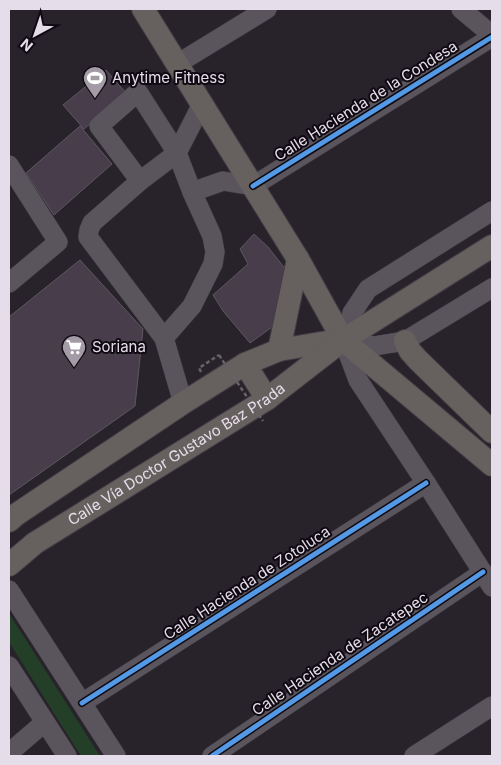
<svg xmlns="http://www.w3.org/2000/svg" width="501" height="765" font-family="Inter,sans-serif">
<rect width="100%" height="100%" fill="#28222b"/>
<!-- green -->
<polygon fill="#243f28" points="10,615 100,756 81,756 9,642 9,616"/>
<!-- building -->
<g fill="#473d4b" stroke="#5d5860">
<polygon points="106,70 126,93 84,129 63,105"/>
<polygon points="80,126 112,164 54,215 26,173"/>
<polygon points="254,234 268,247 287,271 279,322 250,343 223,311 213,295 248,264 240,249"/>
<polygon points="80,260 143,329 135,406 9,495 9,317"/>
</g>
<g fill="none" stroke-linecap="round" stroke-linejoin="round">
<!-- minor casing -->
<g stroke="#433e46" stroke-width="20">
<g id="minor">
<polyline points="461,9 492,35"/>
<polyline points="177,64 267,9"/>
<polyline points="9,165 58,242 9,283"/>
<polyline points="140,181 99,126 138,92 177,153 192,192 212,236 215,252 213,264 192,306 164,338"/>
<polyline points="192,192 223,181 253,186 492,37"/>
<polyline points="343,340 358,380 426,483 492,587"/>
<polyline points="343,340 352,313 368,289 492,211"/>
<polyline points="343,340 374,346 405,341 492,288"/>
<polyline points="183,403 164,338 88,237 89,230 92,223 140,181 177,153 202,104"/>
<polyline points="9,590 116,756"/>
<polyline points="9,666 67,756"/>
<polyline points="82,703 426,483"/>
<polyline points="9,753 45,722"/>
<polyline points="212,756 483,572"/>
<polyline points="414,756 492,706"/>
</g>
</g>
<!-- major casing -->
<g stroke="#433e46" stroke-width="24">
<g id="major">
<polyline points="143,9 298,259 343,340 492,465"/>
<polyline points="405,341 410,351 418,360 492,432"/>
<polyline points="279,350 298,259"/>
<polyline points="245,364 267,399"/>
<polyline points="9,521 17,514 183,403 245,364 279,350 339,340"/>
<path id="s1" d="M9,565L35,543L267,399L343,340L492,246"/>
</g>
</g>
<!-- path -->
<polyline stroke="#666268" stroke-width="2.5" stroke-dasharray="4 2.5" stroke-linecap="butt" points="201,372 199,368 219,355"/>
<!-- minor -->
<use href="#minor" stroke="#5a555d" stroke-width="19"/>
<!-- major -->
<use href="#major" stroke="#66605e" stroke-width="22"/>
<!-- path-bridge -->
<polyline stroke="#666268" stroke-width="2.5" stroke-dasharray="4 2.5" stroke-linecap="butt" points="219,355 263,421"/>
<!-- cycleway casing -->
<g stroke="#0f0a12" stroke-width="8">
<g id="cycleway">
<polyline points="253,186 492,37"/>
<polyline points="82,703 426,483"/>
<polyline points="212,756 483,572"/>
</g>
</g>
<!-- cycleway -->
<use href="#cycleway" stroke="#5399e6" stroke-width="5"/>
</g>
<!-- icons -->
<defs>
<g id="stadium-pin" transform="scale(1.25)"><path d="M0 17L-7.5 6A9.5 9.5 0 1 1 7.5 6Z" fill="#a39ca6" stroke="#0f0a12"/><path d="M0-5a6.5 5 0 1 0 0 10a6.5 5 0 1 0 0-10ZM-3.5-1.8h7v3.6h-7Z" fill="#fff"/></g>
<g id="supermarket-pin" transform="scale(1.25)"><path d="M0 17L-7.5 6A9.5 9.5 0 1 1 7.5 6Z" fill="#a39ca6" stroke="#0f0a12"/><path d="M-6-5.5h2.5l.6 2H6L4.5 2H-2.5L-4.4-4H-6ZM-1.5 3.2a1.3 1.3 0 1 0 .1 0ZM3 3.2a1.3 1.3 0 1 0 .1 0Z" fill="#fff"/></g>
</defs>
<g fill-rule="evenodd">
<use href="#stadium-pin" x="95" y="78"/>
<use href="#supermarket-pin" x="74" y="347"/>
</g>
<g text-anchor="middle" stroke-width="4" stroke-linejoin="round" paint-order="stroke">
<!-- poi labels -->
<g font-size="15" fill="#e5dde9" stroke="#0f0a12" text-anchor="start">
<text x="112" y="83">Anytime Fitness</text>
<text x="92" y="352">Soriana</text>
</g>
<!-- street labels -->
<g font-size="15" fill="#e5dde9" stroke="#0f0a12">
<text transform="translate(366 101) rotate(-32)" y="5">Calle Hacienda de la Condesa</text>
<text dy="5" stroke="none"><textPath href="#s1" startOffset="201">Calle Vía Doctor Gustavo Baz Prada</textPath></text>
<text transform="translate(247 583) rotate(-33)" y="5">Calle Hacienda de Zotoluca</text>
<text transform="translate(340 654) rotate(-34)" y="5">Calle Hacienda de Zacatepec</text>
</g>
</g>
<!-- border -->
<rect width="501" height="765" fill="none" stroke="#e5dde9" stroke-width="20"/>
<!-- north arrow -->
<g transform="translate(35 35) rotate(220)" stroke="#0f0a12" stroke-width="4" paint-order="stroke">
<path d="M0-4L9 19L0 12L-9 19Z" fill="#e5dde9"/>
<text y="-8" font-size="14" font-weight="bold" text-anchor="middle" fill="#e5dde9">N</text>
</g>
</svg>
